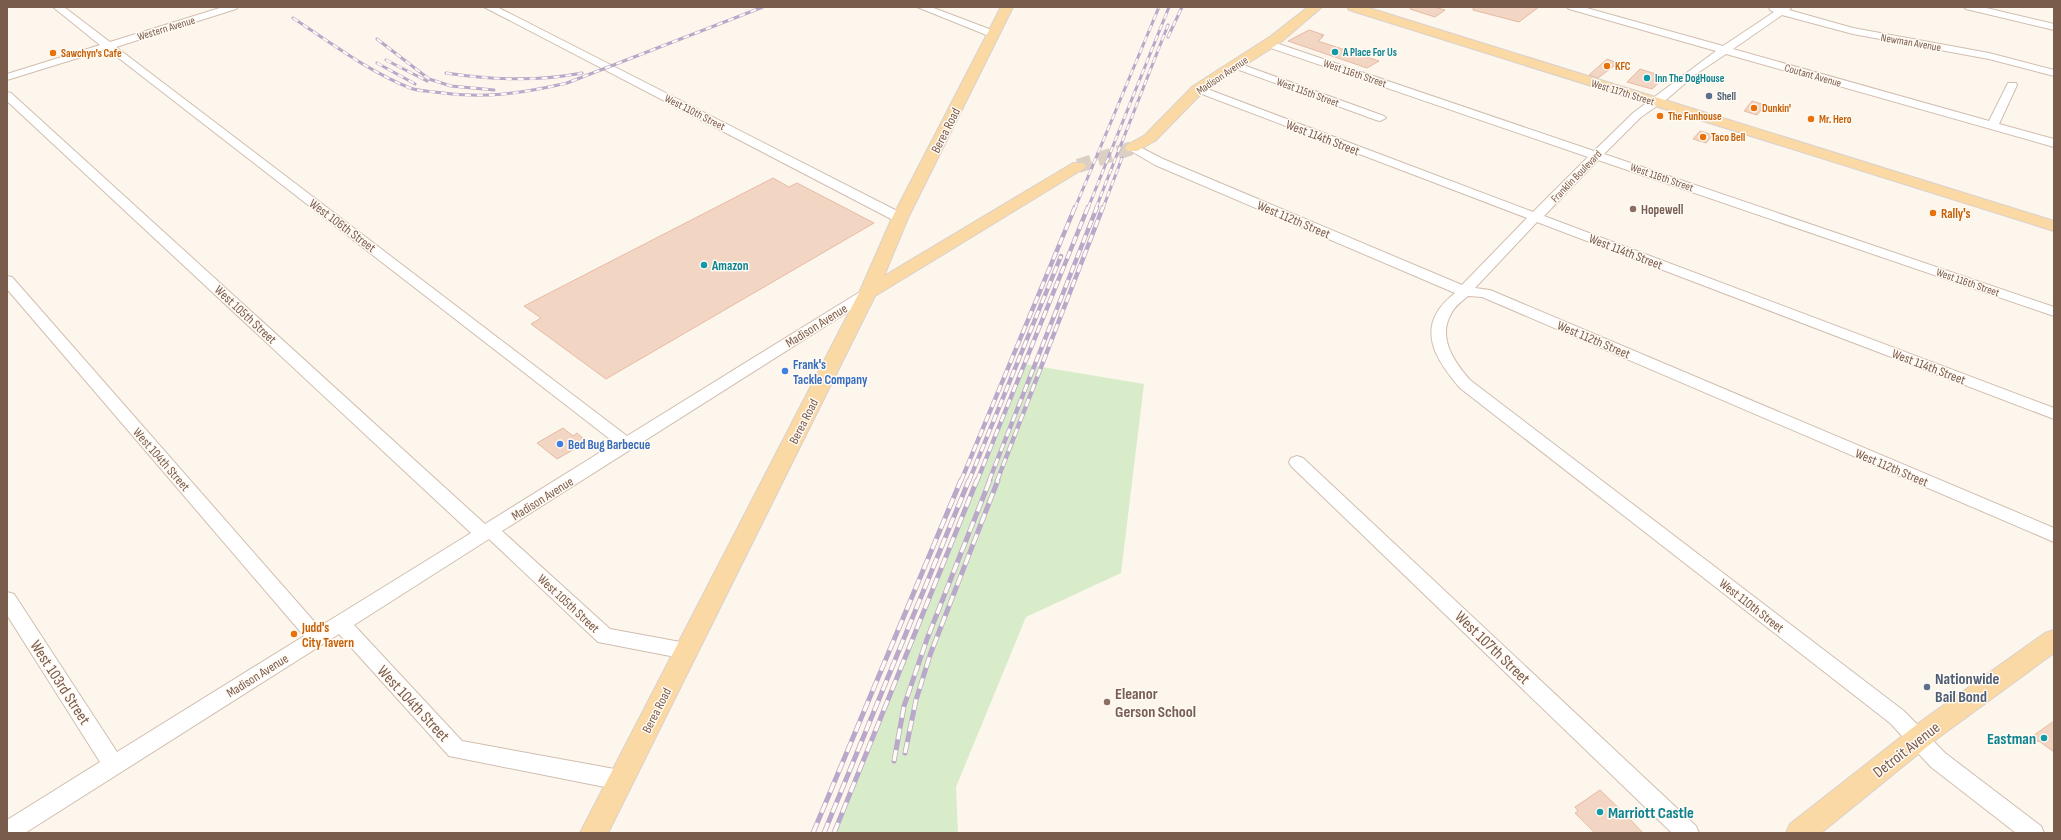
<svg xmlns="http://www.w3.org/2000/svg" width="2061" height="840" font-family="'Sofia Sans Condensed',sans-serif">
<rect width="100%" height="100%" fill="#fdf6ec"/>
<!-- green -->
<polygon fill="#d8ecc9" points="1024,364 1144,384 1121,573 1026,617 956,787 958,833 834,833"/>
<!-- building -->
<g fill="#f3d5c3" stroke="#e6bba3">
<polygon points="1411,7 1434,7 1445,10 1435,17 1410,9"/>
<polygon points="1473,7 1539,7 1519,22 1473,10"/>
<polygon points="1309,30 1324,35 1321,36 1323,37 1318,41 1379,61 1367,68 1288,41"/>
<polygon points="1607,59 1618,63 1598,78 1589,75"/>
<polygon points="1640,69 1665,77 1652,89 1627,82"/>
<polygon points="1752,101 1765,105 1757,115 1744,111"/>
<polygon points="1700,131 1713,135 1706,143 1693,139"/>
<polygon points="773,178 789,187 797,183 874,223 606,379 531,324 541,318 524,306"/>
<polygon points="563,428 573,436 577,433 587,442 557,459 537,443"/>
<polygon points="2054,721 2054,752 2039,741 2023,743"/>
<polygon points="1600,790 1626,815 1643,833 1595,833 1575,813 1578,811 1575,807"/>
</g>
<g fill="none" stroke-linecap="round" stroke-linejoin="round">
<!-- major-tunnel -->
<polyline stroke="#dcd0c4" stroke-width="14" stroke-dasharray="14 7" stroke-linecap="butt" points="1078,166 1132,148"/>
<!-- minor casing -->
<g stroke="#d1beb0" stroke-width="2">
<g id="minor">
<polygon points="53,7 64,7 110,42 223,7 238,7 236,9 116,47 627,436 863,290 873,290 875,293 873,296 502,531 610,629 686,643 693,645 696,651 693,657 686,659 598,642 489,539 354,625 462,741 620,770 628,773 631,780 628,787 620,790 449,756 339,634 25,833 7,833 7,820 100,762 7,615 7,592 14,594 117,752 304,636 7,289 7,276 12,277 319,627 471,533 7,101 7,92 11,93 485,524 615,443 107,49 7,80 7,74 100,45"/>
<polygon points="484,7 497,7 905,215 906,218 905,221 895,221"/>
<polygon points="917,7 931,7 997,32 998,34 993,37 989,36"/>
<path d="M1567,7H1583L1723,46L1774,12L1770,10L1769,7H1792L1789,10L1853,28L1989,53L2054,70V76L1989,59L1853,34L1782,15L1733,49L1989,121L2008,83H2016L2017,85L1999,124L2054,139V147L1726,54L1696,74L1667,99L1641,117L1604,154L2054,307V316L1598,160L1544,216L2054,408V419L1537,222L1475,288L1490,290L2054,528V542L1482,297L1468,296C1462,301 1454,307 1451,314C1437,338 1455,363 1470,380L1904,711L1945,753L2041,826L2044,833H2016L1931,767L1890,723L1460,388C1442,367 1420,338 1438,311C1442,304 1449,298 1455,293L1155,165L1126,148L1132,144L1136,145L1163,159L1462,285L1527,218L1194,91L1192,89L1198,86L1202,87L1533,212L1588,157L1265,46L1264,44L1269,41L1273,42L1594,151L1633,113L1716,51L1569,9Z"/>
<polygon points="1964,7 1982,7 2054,24 2054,30 1966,9"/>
<polygon points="1235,62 1384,116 1386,118 1380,121 1376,120 1231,67 1230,65 1231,63"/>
<polygon points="1297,456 1303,458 1696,826 1699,833 1672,833 1291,466 1289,462 1291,458"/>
</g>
</g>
<!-- major casing -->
<g stroke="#dad1cd" stroke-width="2">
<g id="major">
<polygon points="1001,7 1013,7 908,218 884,276 1073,163 1083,163 1086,166 1083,169 875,296 608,833 580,833 859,293 892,218"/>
<polygon points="1308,7 1322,7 1281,42 1203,92 1155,141 1137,151 1127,151 1125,148 1127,145 1145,135 1193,86 1271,36"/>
<polygon points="1347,7 1366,7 2054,221 2054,231 1349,10"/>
<polygon points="2054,630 2054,653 1938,738 1821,833 1786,833 1790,824 1920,722 2045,633"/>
</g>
</g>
<!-- minor -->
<use href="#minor" fill="#fff" fill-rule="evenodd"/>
<!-- major -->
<use href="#major" fill="#fbd9a5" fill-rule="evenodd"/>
<!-- rail-far2 casing -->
<g stroke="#b9a8c9" stroke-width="3">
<g id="rail-far2">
<path d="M293,18C331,43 368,71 410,88C418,91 427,91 434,92C482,99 520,94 567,83L763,7"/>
<polyline points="1168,37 1182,7"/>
<polyline points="377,39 429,79 451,86 494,90"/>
<polyline points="386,60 427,81"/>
<polyline points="377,63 415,84"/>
<path d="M446,73C492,80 536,82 582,73"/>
<polyline points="1075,208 1159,7"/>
<polyline points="1088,208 1169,7"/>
<polyline points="1096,208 1168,25"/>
<polyline points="1103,208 1122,158"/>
</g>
</g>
<!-- rail-far1 casing -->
<g stroke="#b9a8c9" stroke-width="4.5">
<g id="rail-far1">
<polyline points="961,481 1075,207"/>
<polyline points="969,481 1061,256"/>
<polyline points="977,481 1088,207"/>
<polyline points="989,481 1097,207"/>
<polyline points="997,481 1103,207"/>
</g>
</g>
<!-- rail casing -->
<g stroke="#b9a8c9" stroke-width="5">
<g id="rail">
<polyline points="905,753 916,700 930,655 998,480"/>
<polyline points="894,761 904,706 927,639 990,480"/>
<polyline points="813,833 961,480"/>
<polyline points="824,833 969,480"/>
<polyline points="834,833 977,480"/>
</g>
</g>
<!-- rail-far2 -->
<use href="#rail-far2" stroke="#fffaf3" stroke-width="2" stroke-dasharray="6" stroke-linecap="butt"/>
<!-- rail-far1 -->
<use href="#rail-far1" stroke="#fffaf3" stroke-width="3" stroke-dasharray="8" stroke-linecap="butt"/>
<!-- rail -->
<use href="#rail" stroke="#fffaf3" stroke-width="3.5" stroke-dasharray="11" stroke-linecap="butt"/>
</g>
<!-- markers -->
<g fill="#0f9aa8" stroke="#fffaf3" stroke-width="1.5">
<circle cx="1335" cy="52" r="4"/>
<circle cx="1647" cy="78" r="4"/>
<circle cx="704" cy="265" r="4"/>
<circle cx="2044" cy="738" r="4"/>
<circle cx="1600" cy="812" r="4"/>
</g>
<g fill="#e8710a" stroke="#fffaf3" stroke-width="1.5">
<circle cx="53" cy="53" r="4"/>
<circle cx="1607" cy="66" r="4"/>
<circle cx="1754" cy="108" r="4"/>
<circle cx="1660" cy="116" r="4"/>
<circle cx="1811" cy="119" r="4"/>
<circle cx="1703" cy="137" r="4"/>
<circle cx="1933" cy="213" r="4"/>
<circle cx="294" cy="634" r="4"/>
</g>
<g fill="#5c6f8a" stroke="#fffaf3" stroke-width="1.5">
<circle cx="1709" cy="96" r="4"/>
<circle cx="1927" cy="687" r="4"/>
</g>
<g fill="#8d6e63" stroke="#fffaf3" stroke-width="1.5">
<circle cx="1633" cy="209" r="4"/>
<circle cx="1107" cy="702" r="4"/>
</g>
<g fill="#3f7fe0" stroke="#fffaf3" stroke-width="1.5">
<circle cx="785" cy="371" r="4"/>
<circle cx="560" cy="444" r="4"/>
</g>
<g text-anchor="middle" stroke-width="3" stroke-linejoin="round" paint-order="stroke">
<!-- far-street labels -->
<g font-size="11" fill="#7a5c4d" stroke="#fffaf3">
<text transform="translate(166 28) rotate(-17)" y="4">Western Avenue</text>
<text transform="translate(1911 42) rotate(10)" y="4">Newman Avenue</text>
<text transform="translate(1355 73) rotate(19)" y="4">West 116th Street</text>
<text transform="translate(1222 75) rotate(-34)" y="4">Madison Avenue</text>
<text transform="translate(1813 75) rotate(16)" y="4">Coutant Avenue</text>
<text transform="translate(1308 92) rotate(20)" y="4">West 115th Street</text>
<text transform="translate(1623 92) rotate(17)" y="4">West 117th Street</text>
<text transform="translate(695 112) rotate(27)" y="4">West 110th Street</text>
<text transform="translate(1576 176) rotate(-46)" y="4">Franklin Boulevard</text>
<text transform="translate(1662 177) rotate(19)" y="4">West 116th Street</text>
<text transform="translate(1968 282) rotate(19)" y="4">West 116th Street</text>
</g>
<!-- far-culture labels -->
<g font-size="11" font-weight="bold" fill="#0d838f" stroke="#fffaf3" text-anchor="start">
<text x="1343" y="56">A Place For Us</text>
<text x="1655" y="82">Inn The DogHouse</text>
</g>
<!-- far-food labels -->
<g font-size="11" font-weight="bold" fill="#c56008" stroke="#fffaf3" text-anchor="start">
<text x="61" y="57">Sawchyn's Cafe</text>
<text x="1615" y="70">KFC</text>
<text x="1762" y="112">Dunkin'</text>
<text x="1668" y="120">The Funhouse</text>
<text x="1819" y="123">Mr. Hero</text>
<text x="1711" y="141">Taco Bell</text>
</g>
<!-- far-service labels -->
<g font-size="11" font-weight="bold" fill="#4e5e75" stroke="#fffaf3" text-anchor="start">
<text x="1717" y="100">Shell</text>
</g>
<!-- street labels -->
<g font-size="13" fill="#7a5c4d" stroke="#fffaf3">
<text transform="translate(945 130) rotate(-63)" y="5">Berea Road</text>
<text transform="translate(1323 137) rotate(21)" y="5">West 114th Street</text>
<text transform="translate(1294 219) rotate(23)" y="5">West 112th Street</text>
<text transform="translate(343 225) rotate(37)" y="5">West 106th Street</text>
<text transform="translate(1626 251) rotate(21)" y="5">West 114th Street</text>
<text transform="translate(246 314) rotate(43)" y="5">West 105th Street</text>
<text transform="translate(816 325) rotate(-32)" y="5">Madison Avenue</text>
<text transform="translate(1594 339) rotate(23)" y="5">West 112th Street</text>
<text transform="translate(1929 366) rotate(21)" y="5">West 114th Street</text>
<text transform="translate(803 421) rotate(-63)" y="5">Berea Road</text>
<text transform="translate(162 459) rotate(49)" y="5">West 104th Street</text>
<text transform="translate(1892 467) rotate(23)" y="5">West 112th Street</text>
<text transform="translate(542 498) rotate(-32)" y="5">Madison Avenue</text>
<text transform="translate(569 603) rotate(43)" y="5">West 105th Street</text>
<text transform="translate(1752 605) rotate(38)" y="5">West 110th Street</text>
<text transform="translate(257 675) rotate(-32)" y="5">Madison Avenue</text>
<text transform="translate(656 710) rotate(-63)" y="5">Berea Road</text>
</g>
<!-- education labels -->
<g font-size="13" font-weight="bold" fill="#785e54" stroke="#fffaf3" text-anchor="start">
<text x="1641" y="214">Hopewell</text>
</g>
<!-- food labels -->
<g font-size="13" font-weight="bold" fill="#c56008" stroke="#fffaf3" text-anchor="start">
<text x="1941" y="218">Rally's</text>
<text x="302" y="632">Judd's<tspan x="302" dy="15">City Tavern</tspan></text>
</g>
<!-- culture labels -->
<g font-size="13" font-weight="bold" fill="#0d838f" stroke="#fffaf3" text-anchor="start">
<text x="712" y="270">Amazon</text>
</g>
<!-- shop labels -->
<g font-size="13" font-weight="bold" fill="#366cbe" stroke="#fffaf3" text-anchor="start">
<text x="793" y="369">Frank's<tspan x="793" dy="15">Tackle Company</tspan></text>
<text x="568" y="449">Bed Bug Barbecue</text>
</g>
<!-- near-street labels -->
<g font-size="16" fill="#7a5c4d" stroke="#fffaf3">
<text transform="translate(1493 647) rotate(44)" y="6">West 107th Street</text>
<text transform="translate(61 682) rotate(57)" y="6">West 103rd Street</text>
<text transform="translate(414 703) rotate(47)" y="6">West 104th Street</text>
<text transform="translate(1906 749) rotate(-38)" y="6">Detroit Avenue</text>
</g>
<!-- near-service labels -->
<g font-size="16" font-weight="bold" fill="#4e5e75" stroke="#fffaf3" text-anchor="start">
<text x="1935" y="684">Nationwide<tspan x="1935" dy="18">Bail Bond</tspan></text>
</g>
<!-- near-education labels -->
<g font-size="16" font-weight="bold" fill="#785e54" stroke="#fffaf3" text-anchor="start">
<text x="1115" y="699">Eleanor<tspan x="1115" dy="18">Gerson School</tspan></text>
</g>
<!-- near-culture labels -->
<g font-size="16" font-weight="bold" fill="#0d838f" stroke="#fffaf3" text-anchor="end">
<text x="2036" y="744">Eastman</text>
<text x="1608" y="818" text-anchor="start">Marriott Castle</text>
</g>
</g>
<!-- border -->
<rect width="2061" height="840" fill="none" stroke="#7a5c4d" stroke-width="16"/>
</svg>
